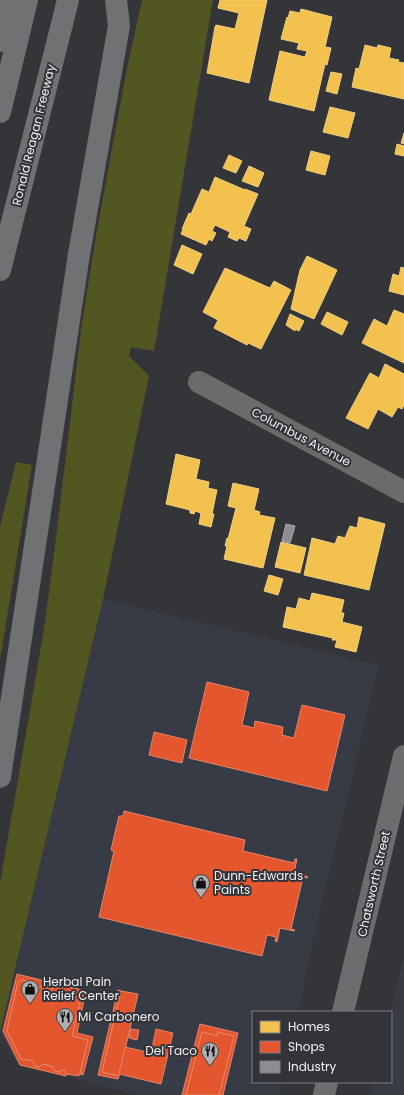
<svg xmlns="http://www.w3.org/2000/svg" width="404" height="1095" font-family="Poppins,sans-serif">
<rect width="100%" height="100%" fill="#343538"/>
<!-- built -->
<g fill="#373b45">
<polygon points="103,599 379,665 307,966 304,988 298,1012 253,1012 253,1082 282,1082 279,1095 141,1095 17,1065 0,1032"/>
<polygon points="404,956 404,1095 371,1095 374,1082 391,1082 391,1012"/>
</g>
<!-- green -->
<g fill="#525722">
<polygon points="142,0 213,0 154,351 131,347 129,356 149,376 103,599 0,1032 0,884 44,629 54,554 82,323 96,236 126,73"/>
<polygon points="16,462 32,465 0,660 0,527"/>
</g>
<!-- homes -->
<g fill="#f2c14e" stroke="#f1cf80">
<polygon points="220,0 267,0 249,83 207,73 215,27 216,25 235,29 239,13 218,8"/>
<polygon points="301,9 332,17 325,47 331,48 327,65 325,64 314,111 269,100 280,51 305,57 307,51 297,49 299,43 281,39 287,17 288,18 290,11 300,13"/>
<polygon points="365,45 377,48 378,45 391,48 389,58 399,60 398,62 404,63 404,99 352,87 356,68 359,69"/>
<polygon points="331,72 342,74 337,94 326,91"/>
<polygon points="330,107 355,113 348,138 323,132"/>
<polygon points="404,133 404,144 401,143"/>
<polygon points="397,144 404,146 404,156 395,154"/>
<polygon points="311,151 330,156 325,175 306,170"/>
<polygon points="229,155 242,161 236,173 223,168"/>
<polygon points="249,166 264,173 258,187 242,181"/>
<polygon points="215,177 245,190 245,189 258,194 244,226 251,229 246,241 239,238 237,241 228,237 230,232 215,225 212,231 216,233 212,241 209,239 206,245 181,234 183,229 182,229 189,213 191,214 202,189 209,192"/>
<polygon points="182,245 202,254 193,274 174,265"/>
<polygon points="307,256 337,270 314,319 291,309 300,270"/>
<polygon points="401,267 404,268 404,295 389,291 393,274 399,276"/>
<polygon points="225,268 270,288 274,281 291,290 261,349 248,343 247,345 214,328 218,320 203,312"/>
<polygon points="394,310 404,314 404,363 362,343 374,319 387,326"/>
<polygon points="327,312 348,322 342,335 321,324"/>
<polygon points="290,314 304,321 299,331 295,329 295,331 286,325"/>
<polygon points="385,364 404,374 404,405 402,409 398,407 392,417 378,409 368,429 346,418 370,373 379,378"/>
<polygon points="176,454 200,460 196,479 209,482 208,488 217,490 212,514 214,514 211,527 199,524 201,513 195,511 194,514 190,513 190,510 166,504"/>
<polygon points="233,483 259,489 254,510 260,512 259,515 275,518 263,568 224,559 227,546 225,546 227,538 228,539 236,508 228,506"/>
<polygon points="359,517 385,524 369,590 304,575 312,538 335,544 338,536 345,538 350,526 357,528"/>
<polygon points="281,542 306,548 300,573 275,567"/>
<polygon points="269,575 283,579 278,595 264,591"/>
<polygon points="312,593 344,600 341,613 344,613 342,622 362,627 356,652 335,647 337,640 332,640 333,638 283,627 287,607 296,609 299,598 310,601"/>
</g>
<!-- shops -->
<g fill="#e4572e" stroke="#e78569">
<polygon points="207,682 249,692 242,725 254,728 255,721 283,727 282,735 294,738 302,705 345,715 327,791 189,758"/>
<polygon points="154,732 187,740 182,763 149,755"/>
<polygon points="124,811 245,840 243,851 294,863 295,859 297,859 294,873 308,877 307,878 303,877 291,929 295,930 294,931 280,928 277,942 275,941 276,937 267,935 262,956 99,917 114,851 111,850 119,816 123,816"/>
<polygon points="17,974 86,991 77,1033 93,1037 83,1075 80,1074 88,1040 72,1036 81,998 79,993 74,992 70,995 61,992 59,988 54,987 50,990 48,986 43,985 39,987 29,985 27,981 22,980 18,982 7,1031 21,1059 33,1061 35,1066 39,1067 43,1064 53,1067 55,1071 60,1072 64,1069 66,1074 66,1076 20,1065 3,1031"/>
<polygon points="22,980 27,981 29,985 39,987 43,985 48,986 50,990 54,987 59,988 61,992 70,995 74,992 79,993 81,998 72,1036 88,1040 79,1076 66,1074 64,1069 60,1072 55,1071 53,1067 51,1066 43,1064 39,1067 35,1066 33,1061 21,1059 7,1031 18,982"/>
<polygon points="118,990 121,991 102,1072 119,1076 118,1079 98,1075"/>
<polygon points="121,991 138,994 119,1076 102,1072"/>
<polygon points="200,1024 238,1033 223,1095 219,1095 234,1036 218,1032 217,1036 202,1032 186,1095 182,1095"/>
<polygon points="131,1029 139,1030 137,1040 129,1038"/>
<polygon points="156,1029 173,1033 161,1084 119,1074 125,1047 151,1053"/>
<polygon points="202,1032 217,1036 218,1032 234,1036 219,1095 186,1095"/>
</g>
<!-- industry -->
<polygon fill="#8d8d92" stroke="#aaabaf" points="286,524 295,526 290,543 282,541"/>
<g fill="none" stroke-linecap="round" stroke-linejoin="round">
<!-- street -->
<polyline stroke="#6b6b6b" stroke-width="22" points="199,382 404,492"/>
<!-- secondary -->
<g stroke="#6c6d6e" stroke-width="22">
<polyline points="343,1012 404,756"/>
<polyline points="324,1095 327,1082"/>
</g>
<!-- highway -->
<g stroke="#707173" stroke-width="22">
<polyline points="0,41 10,0"/>
<polyline points="0,112 27,0"/>
<polyline points="0,270 68,0"/>
<polyline points="0,777 79,254 119,26 116,0"/>
</g>
</g>
<!-- icons -->
<defs>
<g id="shop-pin" transform="scale(0.9)"><path d="M0 17L-7.5 6A9.5 9.5 0 1 1 7.5 6Z" fill="#aeafb2" stroke="#32343a"/><path d="M-5-2.5h2.3a2.7 3.5 0 0 1 5.4 0H5L5.5 6h-11ZM-1.5-2.5h3a1.5 2.3 0 0 0-3 0Z" fill="#111"/></g>
<g id="restaurant-pin" transform="scale(0.9)"><path d="M0 17L-7.5 6A9.5 9.5 0 1 1 7.5 6Z" fill="#aeafb2" stroke="#32343a"/><path d="M-5-6h1v4h1v-4h1v4h1v-4h1v5L-1.5 .5V6h-2V.5L-5-1ZM5-6V6H3V1.5H1.5Q1.5-4 5-6Z" fill="#111"/></g>
</defs>
<g fill-rule="evenodd">
<use href="#shop-pin" x="201" y="883"/>
<use href="#shop-pin" x="30" y="989"/>
<use href="#restaurant-pin" x="65" y="1017"/>
<use href="#restaurant-pin" x="210" y="1051"/>
</g>
<g text-anchor="middle" stroke-width="4" stroke-linejoin="round" paint-order="stroke">
<!-- street labels -->
<g font-size="12" fill="#eff0f3" stroke="#32343a">
<text transform="translate(34 135) rotate(-76)" y="4">Ronald Reagan Freeway</text>
<text transform="translate(301 437) rotate(28)" y="4">Columbus Avenue</text>
<text transform="translate(374 884) rotate(-77)" y="4">Chatsworth Street</text>
</g>
<!-- poi labels -->
<g font-size="12" fill="#eff0f3" stroke="#32343a" text-anchor="start">
<text x="214" y="880">Dunn-Edwards<tspan x="214" dy="14">Paints</tspan></text>
<text x="43" y="986">Herbal Pain<tspan x="43" dy="14">Relief Center</tspan></text>
<text x="78" y="1021">Mi Carbonero</text>
<text x="197" y="1055" text-anchor="end">Del Taco</text>
</g>
</g>
<!-- legend -->
<rect x="252" y="1011" width="140" height="72" fill="#32343a" stroke="#7e7f84"/>
<rect x="260" y="1021" width="20" height="12" fill="#f2c14e" stroke="#7e7f84"/>
<text x="288" y="1031" font-size="12" fill="#eff0f3">Homes</text>
<rect x="260" y="1041" width="20" height="12" fill="#e4572e" stroke="#7e7f84"/>
<text x="288" y="1051" font-size="12" fill="#eff0f3">Shops</text>
<rect x="260" y="1061" width="20" height="12" fill="#8d8d92" stroke="#7e7f84"/>
<text x="288" y="1071" font-size="12" fill="#eff0f3">Industry</text>
</svg>
